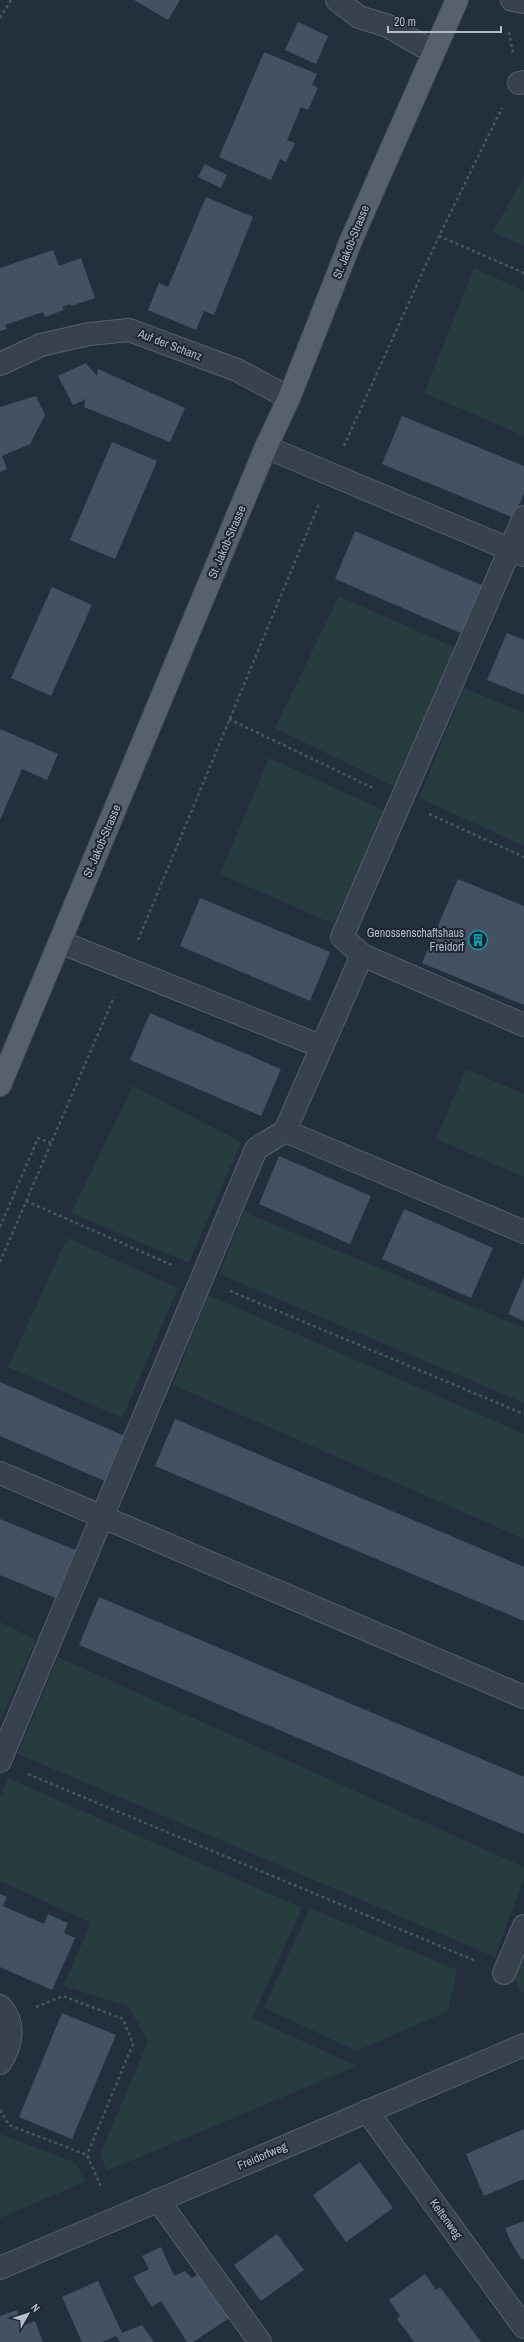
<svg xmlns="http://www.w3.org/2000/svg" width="524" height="2342" font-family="'Archivo Narrow',sans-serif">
<rect width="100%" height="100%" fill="#242f3e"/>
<!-- green -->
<g fill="#263c3f">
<polygon points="524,176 524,246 493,232"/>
<polygon points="474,268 524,291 524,436 424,393"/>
<polygon points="339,596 456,648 395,787 275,728"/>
<polygon points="464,688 524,713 524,846 419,798"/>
<polygon points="269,758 385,811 333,924 220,874"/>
<polygon points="466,1069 524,1094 524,1177 436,1139"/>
<polygon points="133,1086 241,1142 189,1263 71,1213"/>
<polygon points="244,1212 524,1328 524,1403 219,1274"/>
<polygon points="67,1238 178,1288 122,1418 8,1367"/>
<polygon points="208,1295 524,1434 524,1539 173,1385"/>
<polygon points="0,1622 36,1640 0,1721"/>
<polygon points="58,1657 524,1867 524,1877 495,1957 18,1754"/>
<polygon points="8,1778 302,1908 252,2018 357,2066 107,2171 100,2155 148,2041 128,2006 63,1986 91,1923 0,1881 0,1797"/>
<polygon points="310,1908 457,1970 448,2011 357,2051 264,2008"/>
<polygon points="524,1941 524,1991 520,1993 511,1968"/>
<polygon points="0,2134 76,2163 85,2182 0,2218"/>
</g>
<!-- building -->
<g fill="#455162">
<polygon points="134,0 180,0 168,20"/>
<polygon points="298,22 328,36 316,64 285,50"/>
<polygon points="264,52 317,74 312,85 318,88 308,110 301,107 287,140 295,143 286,162 280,159 271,180 219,157"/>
<polygon points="205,164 227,175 221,188 198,177"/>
<polygon points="206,197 253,217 214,315 204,311 196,330 148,310 159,283 168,287"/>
<polygon points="53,250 59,266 81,258 95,298 71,306 70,304 62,307 64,310 45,317 43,312 5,325 7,329 0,331 0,268"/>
<polygon points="86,363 97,376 98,369 185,408 170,442 84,407 86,399 73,405 58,376"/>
<polygon points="36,396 45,415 30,444 2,456 7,469 0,472 0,407"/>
<polygon points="402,416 524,466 524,493 514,518 382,464"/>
<polygon points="112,442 157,461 115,559 70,540"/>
<polygon points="355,531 484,586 463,634 335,579"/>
<polygon points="52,587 92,605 51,696 11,678"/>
<polygon points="507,633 524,640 524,695 487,680"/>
<polygon points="0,729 58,754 47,780 22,769 0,820"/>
<polygon points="458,879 524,906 524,1005 422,963"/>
<polygon points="200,898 330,952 310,1001 180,946"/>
<polygon points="150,1013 281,1069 261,1116 130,1060"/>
<polygon points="279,1156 371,1196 350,1244 259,1204"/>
<polygon points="404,1209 493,1248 471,1298 382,1259"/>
<polygon points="524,1277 524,1321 508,1314"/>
<polygon points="0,1382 127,1437 107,1482 0,1436"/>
<polygon points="175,1419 524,1567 524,1621 155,1466"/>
<polygon points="0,1519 78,1551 58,1599 0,1575"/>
<polygon points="99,1597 524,1777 524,1834 79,1645"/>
<polygon points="0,1894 7,1897 3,1906 44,1924 48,1914 68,1923 64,1933 75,1938 52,1990 0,1967"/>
<polygon points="62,2013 116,2035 72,2139 19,2117"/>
<polygon points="524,2129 524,2179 484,2196 466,2154"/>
<polygon points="360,2162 393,2208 346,2242 313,2195"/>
<polygon points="524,2221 524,2259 522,2260 511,2242 505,2228"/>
<polygon points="277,2234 304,2270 261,2301 234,2265"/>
<polygon points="161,2247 174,2276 185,2271 192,2278 201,2272 231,2317 193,2342 187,2342 161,2301 152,2307 133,2277 149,2269 142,2256"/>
<polygon points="425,2274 436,2290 440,2287 481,2342 414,2342 397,2319 400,2316 389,2300"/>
<polygon points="98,2281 122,2333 142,2325 154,2342 120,2342 116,2336 102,2342 82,2342 62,2297"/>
<polygon points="17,2310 23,2326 35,2321 43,2342 0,2342 0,2316"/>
</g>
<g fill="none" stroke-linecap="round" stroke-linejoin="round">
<!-- minor casing -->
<g stroke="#565f6c" stroke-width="24">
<g id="minor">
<polyline points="337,0 359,17 388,26 433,52"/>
<polyline points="512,0 524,2"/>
<polyline points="519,83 524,82"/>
<polyline points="0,364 41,345 89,334 129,330 237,370 289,398"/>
<polyline points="266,447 523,555"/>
<polyline points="60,942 320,1046"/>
<polyline points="362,955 342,937 524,517"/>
<polyline points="524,1025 362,955 285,1131 524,1232"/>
<polyline points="0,1473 524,1697"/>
<polyline points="0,1761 256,1149 285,1131"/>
<polyline points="504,1973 524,1926"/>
<path d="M0,2006C16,2023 12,2045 0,2063"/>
<polyline points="367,2111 524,2327"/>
<polyline points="158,2200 260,2342"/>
<polyline points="0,2268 524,2045"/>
</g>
</g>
<!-- major casing -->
<g stroke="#414a57" stroke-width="24">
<polyline id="major" points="0,1085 266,447 289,398 352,238 457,0"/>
</g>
<!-- path -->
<g stroke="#44595c" stroke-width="2.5" stroke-dasharray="3 3" stroke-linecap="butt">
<polyline points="0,18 11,0"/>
<polyline points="509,32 513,53"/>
<polyline points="439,236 524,273"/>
<polyline points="344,446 439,236 502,108"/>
<polyline points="229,719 373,788"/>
<polyline points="429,814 524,857"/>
<polyline points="138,940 319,504"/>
<polyline points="26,1201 174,1266"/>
<polyline points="0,1227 38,1138 51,1143"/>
<polyline points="0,1262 114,997"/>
<polyline points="230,1291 524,1414"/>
<polyline points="28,1774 476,1961"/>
<polyline points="36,2007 63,1996 123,2019 133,2044 87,2155"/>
<polyline points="0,2110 9,2125 87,2155 102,2189"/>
</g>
<!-- minor -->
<use href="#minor" stroke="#38414e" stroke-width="22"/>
<!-- major -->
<use href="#major" stroke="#56606e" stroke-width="22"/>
</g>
<!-- icons -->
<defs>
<g id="building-ring" transform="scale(1)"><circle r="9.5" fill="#1d2633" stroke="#0f9aa8" stroke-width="1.5"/><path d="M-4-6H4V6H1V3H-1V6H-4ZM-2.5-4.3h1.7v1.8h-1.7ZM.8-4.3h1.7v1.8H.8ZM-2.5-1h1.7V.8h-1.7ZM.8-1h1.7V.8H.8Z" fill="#0f9aa8"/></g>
</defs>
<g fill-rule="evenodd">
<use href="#building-ring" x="478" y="940"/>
</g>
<g text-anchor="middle" stroke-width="4" stroke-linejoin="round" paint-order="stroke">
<!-- street labels -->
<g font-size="12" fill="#b4bcc9" stroke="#1d2633">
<text transform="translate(351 242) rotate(-68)" y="4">St. Jakob-Strasse</text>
<text transform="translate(170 345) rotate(21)" y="4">Auf der Schanz</text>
<text transform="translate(227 542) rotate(-67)" y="4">St. Jakob-Strasse</text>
<text transform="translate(102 841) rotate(-67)" y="4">St. Jakob-Strasse</text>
<text transform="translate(262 2156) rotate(-23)" y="4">Freidorfweg</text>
<text transform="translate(446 2219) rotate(54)" y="4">Keltenweg</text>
</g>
<!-- poi labels -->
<g font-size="12" fill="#b4bcc9" stroke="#1d2633" text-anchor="end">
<text x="464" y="937">Genossenschaftshaus<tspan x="464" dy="14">Freidorf</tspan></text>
</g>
</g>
<!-- north arrow -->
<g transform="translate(28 2314) rotate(51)" stroke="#1d2633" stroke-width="3" paint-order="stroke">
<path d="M0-3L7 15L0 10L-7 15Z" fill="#b4bcc9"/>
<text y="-6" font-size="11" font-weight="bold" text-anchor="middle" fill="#b4bcc9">N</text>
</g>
<!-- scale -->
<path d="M388 26v6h113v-6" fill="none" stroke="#b4bcc9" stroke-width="2"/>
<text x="394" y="26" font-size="12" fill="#b4bcc9" stroke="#1d2633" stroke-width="3" paint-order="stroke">20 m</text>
</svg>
